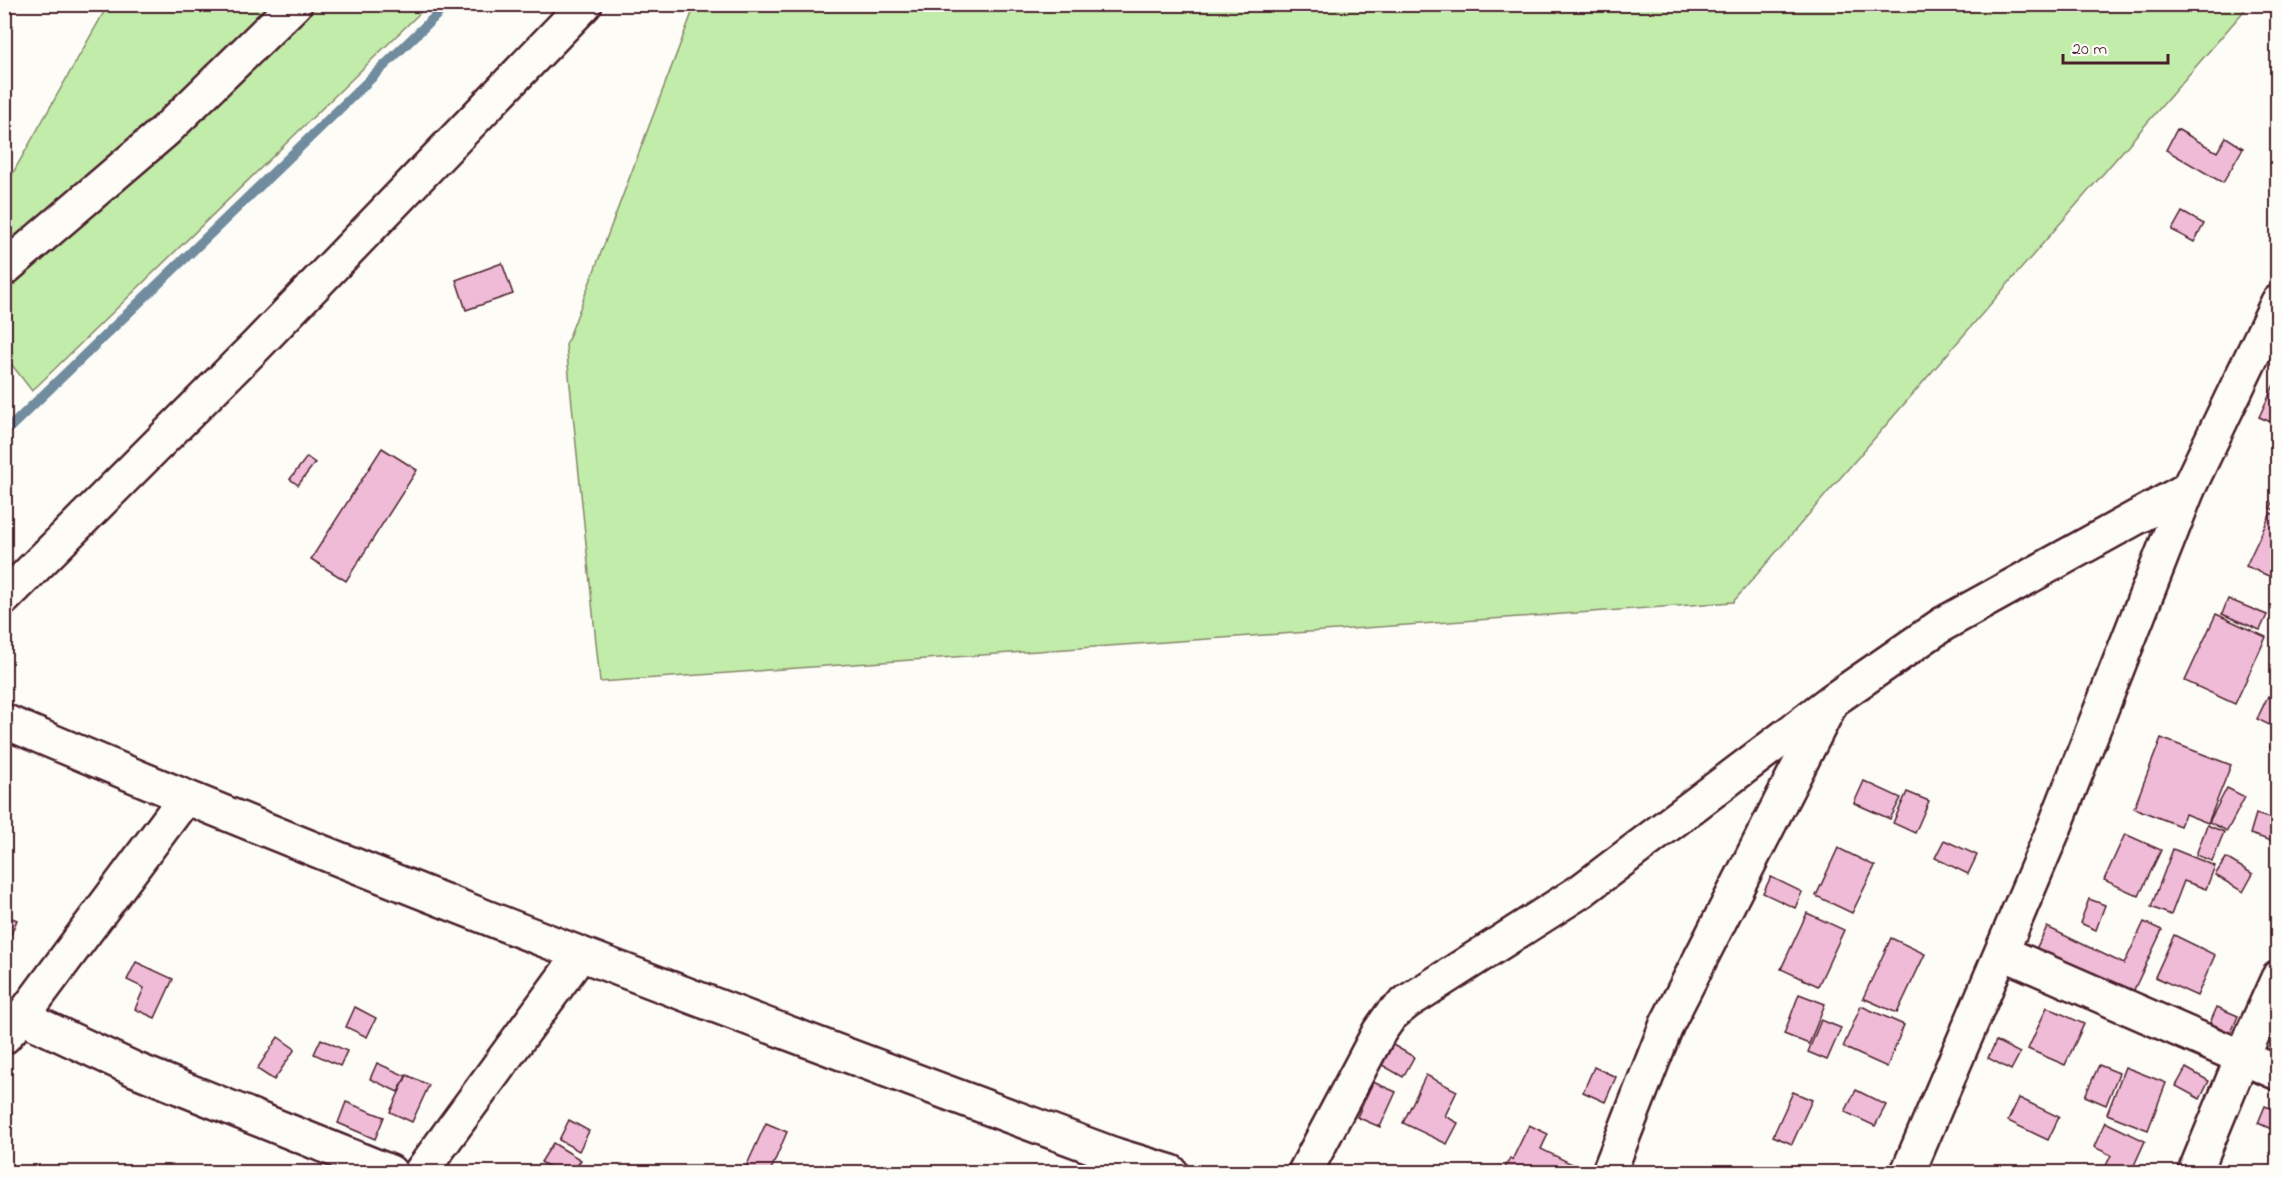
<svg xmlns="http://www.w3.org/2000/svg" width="2282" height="1177" font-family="'Indie Flower',sans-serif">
<rect width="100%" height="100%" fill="#fdfcf7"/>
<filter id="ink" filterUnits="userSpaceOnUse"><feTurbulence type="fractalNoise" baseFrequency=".0167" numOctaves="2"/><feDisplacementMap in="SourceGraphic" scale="12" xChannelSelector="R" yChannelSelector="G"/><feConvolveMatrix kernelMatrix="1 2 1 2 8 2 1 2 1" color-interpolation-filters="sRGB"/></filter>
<g filter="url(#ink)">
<!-- green -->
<g fill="#c2eca9" stroke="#86866a" stroke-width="1.5">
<polygon points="108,5 428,5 32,391 5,356 5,187"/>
<polygon points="695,5 695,4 2249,5 1733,602 600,682 566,345"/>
</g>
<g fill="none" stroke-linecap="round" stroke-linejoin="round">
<!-- stream -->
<polyline stroke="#708c9e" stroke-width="10" points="4,433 448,4"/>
</g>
<!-- building -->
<g fill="#efbbd6" stroke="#4a1f2b" stroke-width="1.5">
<polygon points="2177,129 2217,152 2226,137 2243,148 2223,183 2166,150"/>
<polygon points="2182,212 2204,224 2194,242 2172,230"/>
<polygon points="502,263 513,294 466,310 456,280"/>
<polygon points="2278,376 2278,425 2259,417"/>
<polygon points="382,448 417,470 346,581 311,559"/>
<polygon points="307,457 315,463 298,485 290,479"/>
<polygon points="2278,491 2278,512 2270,508"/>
<polygon points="2271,513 2278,516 2278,580 2246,566"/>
<polygon points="2228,599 2267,615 2260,630 2222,614"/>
<polygon points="2216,614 2266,637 2235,704 2185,681"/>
<polygon points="2268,696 2278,701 2278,729 2257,719"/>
<polygon points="2278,732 2278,751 2270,747"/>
<polygon points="2161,738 2231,765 2208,823 2185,814 2180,826 2134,808"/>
<polygon points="1864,781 1901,798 1890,819 1854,803"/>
<polygon points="2227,788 2245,797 2227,831 2209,822"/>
<polygon points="1907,792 1929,801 1915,833 1893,823"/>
<polygon points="2256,814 2278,821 2278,843 2250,834"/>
<polygon points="2207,825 2224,832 2212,861 2196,855"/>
<polygon points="2125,834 2161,850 2139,896 2104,880"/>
<polygon points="1944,840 1977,855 1968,874 1935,858"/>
<polygon points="1838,848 1875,866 1852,913 1816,896"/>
<polygon points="2173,849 2215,866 2206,889 2184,881 2171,915 2151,907"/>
<polygon points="2226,858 2253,874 2243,892 2215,875"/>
<polygon points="1771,877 1802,892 1795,908 1763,893"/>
<polygon points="2089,899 2105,905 2096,930 2080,923"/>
<polygon points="1807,913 1844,930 1818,986 1781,969"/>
<polygon points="4,915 17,920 4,951"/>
<polygon points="2144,922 2162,930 2132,994 2036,949 2047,927 2124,964"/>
<polygon points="2174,935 2215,955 2197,996 2155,977"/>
<polygon points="1891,938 1925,954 1897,1013 1863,998"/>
<polygon points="136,962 173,979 155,1018 135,1009 144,988 127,980"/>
<polygon points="1799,994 1825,1004 1809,1044 1784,1034"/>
<polygon points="1861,1006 1904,1025 1887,1067 1843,1047"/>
<polygon points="355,1007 376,1018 367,1037 346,1027"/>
<polygon points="2047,1007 2084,1024 2065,1065 2028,1049"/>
<polygon points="2217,1007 2238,1016 2231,1033 2210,1023"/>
<polygon points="1821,1020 1841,1028 1827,1060 1808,1052"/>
<polygon points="278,1037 295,1049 274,1080 257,1069"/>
<polygon points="321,1039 347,1051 340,1066 314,1054"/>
<polygon points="1996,1041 2020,1053 2011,1070 1988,1058"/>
<polygon points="1393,1045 1414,1057 1403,1077 1382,1065"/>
<polygon points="377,1063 406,1076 398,1092 370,1079"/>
<polygon points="2099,1065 2119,1073 2106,1105 2085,1096"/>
<polygon points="1594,1067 1616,1077 1605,1102 1583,1092"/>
<polygon points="2125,1067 2166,1083 2148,1130 2107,1114"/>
<polygon points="2186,1068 2209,1081 2200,1099 2176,1086"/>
<polygon points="407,1075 429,1085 412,1122 390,1112"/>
<polygon points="1426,1075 1457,1091 1445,1116 1458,1123 1447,1144 1403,1123"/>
<polygon points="1373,1082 1396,1092 1380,1127 1357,1117"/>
<polygon points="1856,1090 1886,1105 1875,1126 1845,1112"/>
<polygon points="1793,1092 1812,1100 1792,1144 1773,1136"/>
<polygon points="2019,1098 2059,1117 2048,1140 2008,1121"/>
<polygon points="346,1102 384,1117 375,1139 338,1123"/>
<polygon points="2265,1106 2278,1111 2278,1132 2258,1123"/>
<polygon points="569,1120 589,1131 579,1151 559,1140"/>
<polygon points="2105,1122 2145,1141 2131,1172 2103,1172 2111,1155 2094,1147"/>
<polygon points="766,1123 787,1132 770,1172 752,1172 745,1169"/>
<polygon points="1529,1125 1548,1134 1541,1149 1572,1164 1568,1172 1503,1172 1510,1158 1512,1160"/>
<polygon points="553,1143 581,1160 573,1172 558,1172 541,1162"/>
<polygon points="1706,1165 1726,1172 1703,1172"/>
<polygon points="1992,1165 2008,1172 1989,1172"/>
</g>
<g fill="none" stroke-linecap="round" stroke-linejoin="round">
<!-- street casing -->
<g stroke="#4a1f2b" stroke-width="38">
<g id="street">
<polyline points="4,269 166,130 295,4"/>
<path d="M4,721C370,877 742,1017 1115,1155"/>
<polyline points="2003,953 2278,1073"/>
<polyline points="22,1017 134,1069 390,1172"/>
<polyline points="4,1037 22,1017 185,798"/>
<polyline points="1101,1171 1115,1155 1171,1172"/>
<polyline points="421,1172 580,955"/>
<polyline points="1305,1172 1379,1032 1391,1015 1407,1002 1581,891 1833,700 1943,624 2188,489"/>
<polyline points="1609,1172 1667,1024 1829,707"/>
<polyline points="1908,1172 2055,826 2188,489 2278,302"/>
<polyline points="2195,1172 2242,1058 2278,978"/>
</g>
</g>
<!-- primary casing -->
<g stroke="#4a1f2b" stroke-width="38">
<polyline id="primary" points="4,598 256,346 585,4"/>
</g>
<!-- street -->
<use href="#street" stroke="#fdfcf7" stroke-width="33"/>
<!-- primary -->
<use href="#primary" stroke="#fdfcf7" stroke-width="33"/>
</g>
</g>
<!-- margin -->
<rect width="2282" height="1177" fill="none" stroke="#fdfcf7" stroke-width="24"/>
<rect x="12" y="12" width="2258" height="1153" fill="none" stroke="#4a1f2b" stroke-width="2" filter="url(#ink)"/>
<!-- scale -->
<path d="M2063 54v9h105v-9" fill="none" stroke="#4a1f2b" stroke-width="3"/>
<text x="2072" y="54" font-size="18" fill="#4a1f2b" stroke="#fdfcf7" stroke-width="4.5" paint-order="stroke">20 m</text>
</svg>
